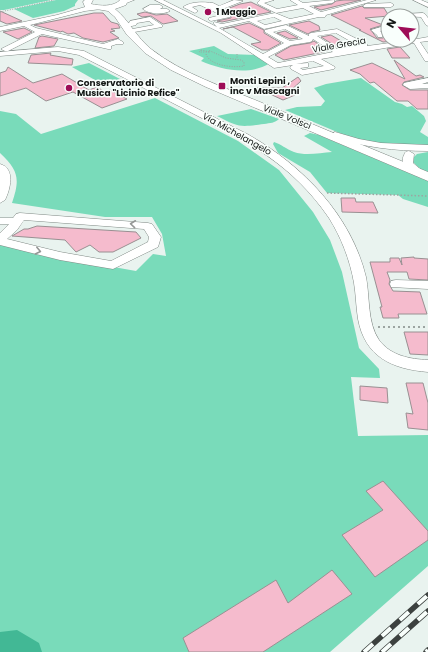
<svg xmlns="http://www.w3.org/2000/svg" width="428" height="652" font-family="Poppins,sans-serif">
<rect width="100%" height="100%" fill="#e9f3ef"/>
<!-- green -->
<g fill="#79dbba">
<polygon points="0,0 51,0 4,10 0,10"/>
<polygon points="56,0 78,0 75,4 75,6 64,11 33,18 14,9"/>
<path d="M214,46L228,54L256,55L270,63C250,76 222,70 201,61L204,58L189,51Z"/>
<polygon points="89,63 120,79 102,84 72,67"/>
<polygon points="361,78 395,102 402,104 407,107 412,106 424,116 426,121 420,132 428,137 428,146 398,147 356,140 285,110 297,107 321,106 325,101 314,88 326,84"/>
<path d="M155,98L238,141L279,170L313,212L330,240L342,272L359,348L379,369L380,378L351,377L358,436L428,435V566L330,652H0V243L24,251L136,271L153,254L166,256L162,234L152,217H105L12,203C20,179 19,171 0,153V111L16,114L41,134Z"/>
<path d="M251,109L279,119C275,123 270,123 264,124C240,127 240,128 217,116Z"/>
<path d="M310,133L319,135L428,181V207L403,199L398,195L327,193L310,172L278,153L273,144L274,142C281,144 286,149 294,152C305,156 320,153 332,152L304,136Z"/>
<polygon points="428,152 428,173 419,168 413,162 414,157 417,154"/>
</g>
<!-- water -->
<polygon fill="#42b895" points="17,630 39,643 42,652 0,652 0,632"/>
<!-- building -->
<g fill="#f5bbcd" stroke="#999092">
<polygon points="344,0 361,0 321,10 314,7 332,4 336,1"/>
<polygon points="251,2 271,12 222,22 217,21 231,18 231,14 224,10 240,4"/>
<polygon points="362,6 364,8 384,8 389,16 365,18 383,25 370,29 377,38 383,38 385,34 383,32 388,31 388,40 395,41 383,42 359,30 361,30 331,15"/>
<polygon points="0,11 22,21 7,24 0,21"/>
<polygon points="145,12 156,15 167,14 178,21 163,24 151,16 142,17 137,14"/>
<polygon points="94,13 103,13 111,22 118,24 120,28 111,29 115,31 110,32 119,38 103,42 83,38 74,33 68,34 62,31 61,32 34,25"/>
<polygon points="309,21 319,26 320,30 311,32 308,34 289,25"/>
<polygon points="249,23 264,30 264,33 281,43 268,50 262,50 251,44 261,42 233,27 223,29"/>
<polygon points="24,28 32,32 18,39 3,32"/>
<polygon points="285,31 298,38 290,39 277,33"/>
<polygon points="331,35 348,45 337,47 321,37"/>
<polygon points="42,36 58,39 54,46 35,48 39,37"/>
<polygon points="314,41 328,51 284,60 275,55 291,46 310,43"/>
<polygon points="400,47 410,58 392,58 387,49"/>
<polygon points="51,53 50,55 73,59 72,65 28,63 31,55"/>
<polygon points="394,60 416,76 420,75 424,77 404,82 402,85 410,90 428,90 428,109 417,109 408,101 397,101 374,82 370,83 360,74 350,70 372,63 405,79"/>
<polygon points="8,67 33,83 62,74 89,90 97,87 105,92 110,90 127,99 102,108 73,92 46,101 26,88 0,96 0,73 6,71"/>
<polygon points="298,77 301,81 288,93 295,95 283,100 257,88 282,88"/>
<polygon points="341,198 355,198 356,202 373,202 378,213 342,212"/>
<polygon points="37,226 136,232 141,238 113,252 99,252 90,245 76,252 65,240 12,236 24,229 28,229"/>
<polygon points="414,257 414,258 428,259 428,280 409,279 407,272 387,272 390,280 389,284 393,291 420,292 427,314 398,314 399,318 383,318 380,307 382,307 370,262 390,262 390,258 399,258 402,265 401,258"/>
<polygon points="404,332 428,332 428,355 410,354"/>
<polygon points="406,383 423,383 428,403 428,430 408,428 406,413 413,414"/>
<polygon points="360,386 387,388 388,403 360,400"/>
<polygon points="383,481 428,531 428,540 375,577 342,535 383,510 366,491"/>
<polygon points="332,570 352,594 263,652 189,652 183,638 276,580 288,603"/>
</g>
<g fill="none" stroke-linecap="round" stroke-linejoin="round">
<!-- minor casing -->
<g stroke="#818a86" stroke-width="1">
<g id="minor">
<polygon points="134,0 124,4 121,2 124,0"/>
<path d="M155,0H163L217,27L214,24V22L222,24L275,13L290,19L314,14L303,8L276,13L258,4L257,3L260,0H274L264,3L277,9L298,5L290,0H298L303,3L334,0V2L332,3L309,6L321,12L367,0H376L326,15L325,17H319L264,29L249,21L219,28L263,54L284,43L265,32V30L286,25L309,36V34L311,33L337,29L367,44V46L412,40V34L417,39L428,37V41L420,42L428,54V61H425L414,43L321,59L335,67L334,69L302,75L291,69L290,67L293,65L274,68L221,33ZM274,17L282,21L265,25L257,21ZM285,29L303,39L290,41L273,32ZM336,33L357,45L337,49L317,36ZM313,39L333,52L278,63L268,57L291,45L310,42L312,41ZM313,61L324,66L303,70L300,68L308,67V63L296,64Z"/>
<path d="M234,0L243,1L220,10L230,15V17L211,21L209,20V18L221,15L200,5L192,7L198,11L195,13L183,7C192,1 204,2 213,3L219,6Z"/>
<polygon points="413,0 421,0 428,3 428,7"/>
<polygon points="366,4 391,3 394,5 391,7 364,7 363,6"/>
<path d="M150,5H160L163,7L160,9H152H167L170,11C163,15 149,14 143,9Z"/>
<polygon points="99,6 101,7 101,9 85,11 30,25 36,28 103,44 118,39 123,42 123,44 117,44 111,46 111,49 108,49 42,34 8,51 5,51 1,49 35,32 24,26 0,31 0,27 57,15 85,7"/>
<polygon points="423,13 425,14 428,18 428,26 426,25 421,17 402,16 405,14"/>
<path d="M150,17L162,25V27L129,33L126,31L127,30L154,25L149,21L137,23L136,25C132,26 125,28 122,25L129,23L130,21Z"/>
<polygon points="388,25 388,29 380,31 384,34 382,37 378,37 377,35 371,30"/>
<path d="M58,47L84,51L249,135C303,166 351,215 366,277C370,297 367,322 379,340C391,356 410,359 428,360V372C392,369 365,357 358,319C356,307 356,295 354,283C350,260 341,237 329,218C292,164 248,142 192,113C154,93 117,74 79,55L58,51L0,56V52Z"/>
<polygon points="428,78 428,82 422,84 428,84 428,88 410,89 403,85 404,83"/>
<path d="M335,132L359,139L381,143L428,145V151C395,151 363,147 332,137L330,135Z"/>
<path d="M409,151L414,154L413,163L426,174L425,176H417C410,171 399,165 404,155C406,151 405,152 409,151Z"/>
<path d="M0,164C16,168 10,190 5,200L0,203Z"/>
<path d="M20,213L148,223L152,224L161,237L158,247L113,269L60,260L0,245V233L9,224H0V218H13L16,214ZM24,220L144,229L149,237L148,242L111,261L60,252L7,239L17,230Z"/>
<polygon points="396,280 428,281 428,289 391,287 390,284 391,281"/>
</g>
</g>
<!-- major casing -->
<g stroke="#818a86" stroke-width="1">
<path id="major" d="M85,0H93L91,4C100,6 114,7 120,0H128L126,5L115,9C129,20 136,37 151,49C183,74 224,87 260,102C316,126 372,149 428,172V181L206,87L171,70L145,53L127,35L115,17L108,11L85,7L83,2Z"/>
</g>
<!-- path-far2 -->
<g stroke="#9ca4a1" stroke-width="1" stroke-dasharray="1 1.5" stroke-linecap="butt">
<polyline points="0,12 54,0"/>
<polygon points="201,50 210,52 199,52"/>
<path d="M206,54C210,66 233,68 244,66V62L241,60L226,58L208,50"/>
<polyline points="237,54 237,59"/>
</g>
<!-- path-far1 -->
<polyline stroke="#9ca4a1" stroke-width="1.5" stroke-dasharray="1.5 2" stroke-linecap="butt" points="327,193 428,196"/>
<!-- path -->
<polyline stroke="#9ca4a1" stroke-width="2" stroke-dasharray="2 3" stroke-linecap="butt" points="378,327 428,327"/>
<!-- minor -->
<use href="#minor" fill="#fff" fill-rule="evenodd"/>
<!-- major -->
<use href="#major" fill="#fff" fill-rule="evenodd"/>
<!-- rail casing -->
<g stroke="#3c413f" stroke-width="5.5">
<g id="rail">
<polyline points="364,652 428,595"/>
<polyline points="382,652 428,611"/>
<polyline points="426,652 428,650"/>
</g>
</g>
<!-- rail -->
<use href="#rail" stroke="#f9fffc" stroke-width="4" stroke-dasharray="12" stroke-linecap="butt"/>
</g>
<!-- one-way arrows -->
<defs><path id="oneway-chevron" d="M-2-3.5L2.5 0L-2 3.5" fill="none" stroke-width="1.6" stroke-linecap="round" stroke-linejoin="round"/></defs>
<g stroke="#959796">
<use href="#oneway-chevron" transform="translate(133 224) rotate(-174)"/>
<use href="#oneway-chevron" transform="translate(38 251) rotate(13)"/>
</g>
<!-- markers -->
<g fill="#9e0d57" stroke="#f9fffc" stroke-width="1.5">
<circle cx="208" cy="12" r="4"/>
<rect x="218" y="82" width="8" height="8" rx="2"/>
<circle cx="69" cy="88" r="4"/>
</g>
<g text-anchor="middle" stroke-width="3" stroke-linejoin="round" paint-order="stroke">
<!-- far-poi labels -->
<g font-size="9" font-weight="bold" fill="#141816" stroke="#f9fffc" text-anchor="start">
<text x="216" y="15">1 Maggio</text>
<text x="230" y="84">Monti Lepini ,<tspan x="230" dy="10">inc v Mascagni</tspan></text>
<text x="77" y="86">Conservatorio di<tspan x="77" dy="10">Musica "Licinio Refice"</tspan></text>
</g>
<!-- far-street labels -->
<g font-size="9" fill="#141816" stroke="#f9fffc">
<text transform="translate(339 45) rotate(-10)" y="3">Viale Grecia</text>
<text transform="translate(287 117) rotate(22)" y="3">Viale Volsci</text>
<text transform="translate(237 134) rotate(29)" y="3">Via Michelangelo</text>
</g>
</g>
<!-- north arrow -->
<g transform="translate(400 28) rotate(298)"><circle r="19" fill="#f9fffc" stroke="#9da3a0"/>
<path d="M0-3L7 15L0 10L-7 15Z" fill="#9e0d57"/>
<text y="-6" font-size="11" font-weight="bold" text-anchor="middle" fill="#141816">N</text>
</g>
</svg>
